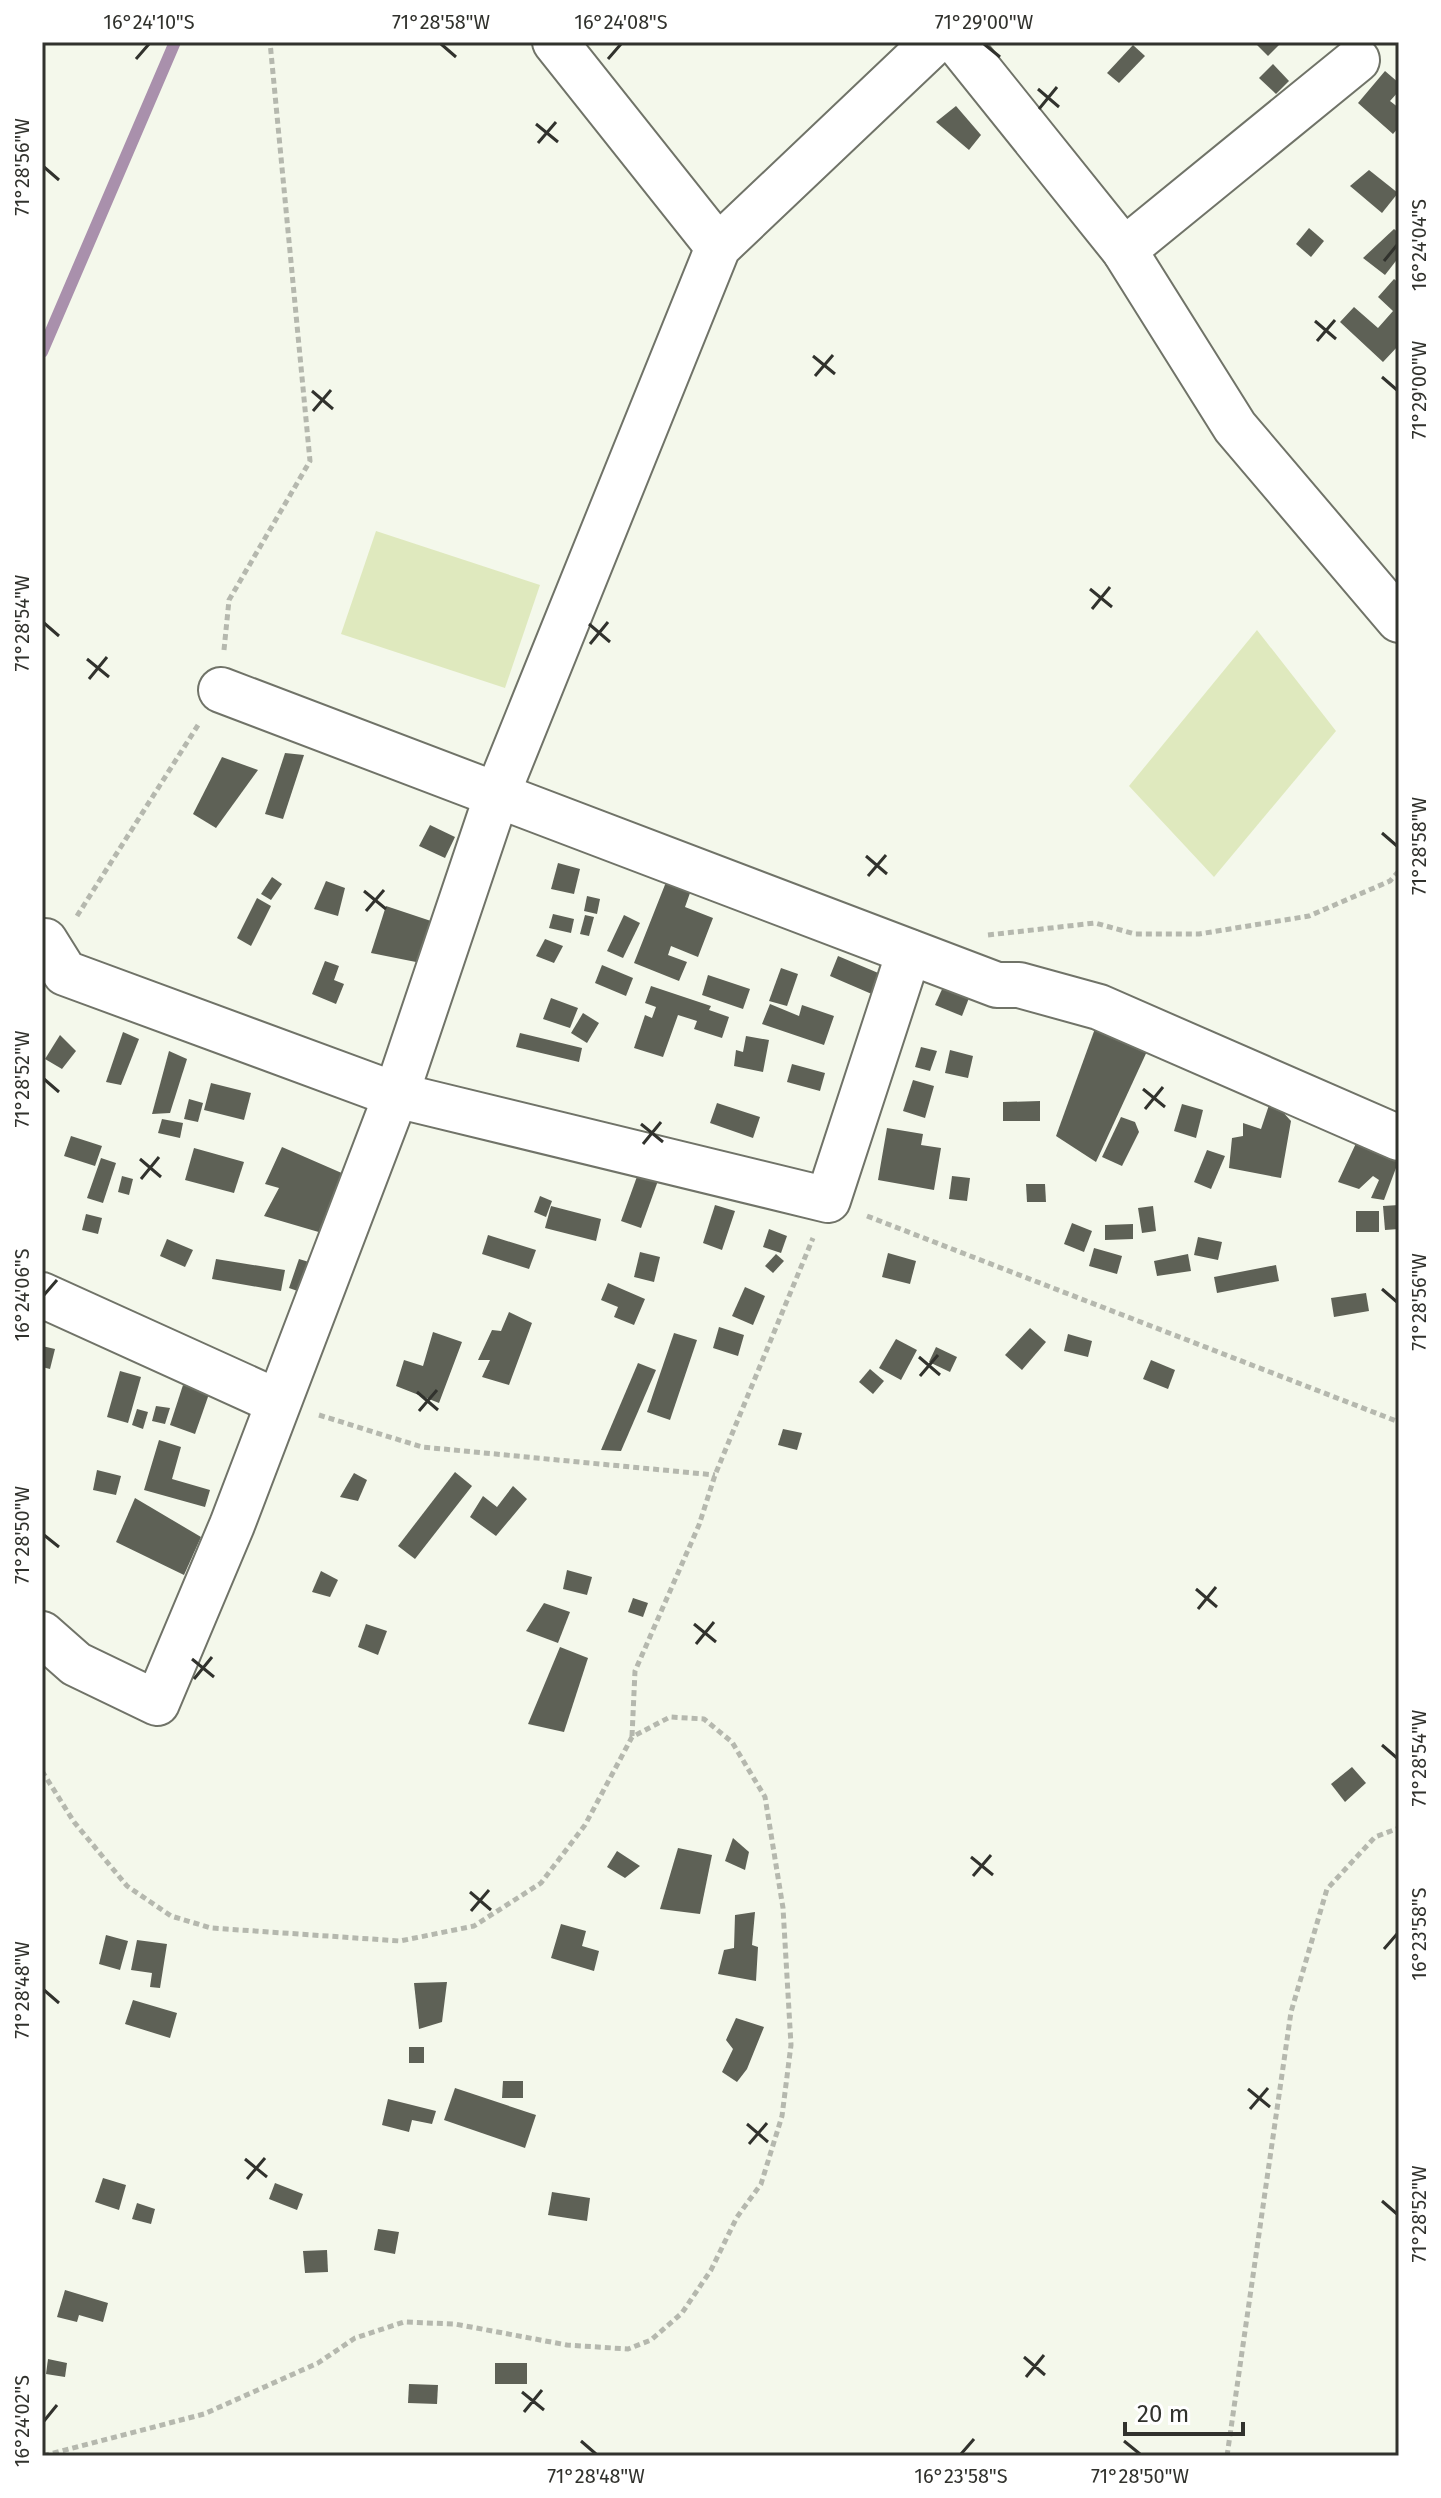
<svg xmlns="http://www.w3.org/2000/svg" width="1441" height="2498" font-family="'Fira Sans',sans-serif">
<rect width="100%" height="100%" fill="#f4f8eb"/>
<!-- pitch -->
<g fill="#dfe9be">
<polygon points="376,531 540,585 505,688 341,634"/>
<polygon points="1257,630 1336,731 1214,877 1129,786"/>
</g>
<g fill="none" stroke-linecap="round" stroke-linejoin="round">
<!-- stream -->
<polyline stroke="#a990ac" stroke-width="12" points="42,352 175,42"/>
</g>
<!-- building -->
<g fill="#5e6156">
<polygon points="1254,42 1282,42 1268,56"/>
<polygon points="1133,45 1145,56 1119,83 1107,73"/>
<polygon points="1273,64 1289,81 1276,94 1259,78"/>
<polygon points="1385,71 1399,83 1399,91 1390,101 1399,108 1399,127 1393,134 1358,103"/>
<polygon points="956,106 981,135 969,150 936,122"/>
<polygon points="1369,170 1398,193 1382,213 1350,186"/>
<polygon points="1309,228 1324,241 1311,257 1296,244"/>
<polygon points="1394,229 1399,233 1399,257 1385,275 1363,258"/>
<polygon points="1394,279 1399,283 1399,345 1383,362 1340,322 1354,307 1378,328 1393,311 1378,297"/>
<polygon points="285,753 304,755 283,819 265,814"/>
<polygon points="222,757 258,770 216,828 193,814"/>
<polygon points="430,825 455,837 445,858 419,846"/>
<polygon points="558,863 580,869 574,894 551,889"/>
<polygon points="672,867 723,886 716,903 690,893 685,907 713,918 698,957 671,946 668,955 687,962 679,981 634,963"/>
<polygon points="272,877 282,884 271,900 261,894"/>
<polygon points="326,881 345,888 338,916 314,909"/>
<polygon points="587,896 600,899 597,914 584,911"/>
<polygon points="257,898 271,906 251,946 237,938"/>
<polygon points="386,906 437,923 416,962 371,953"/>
<polygon points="553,914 574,919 571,933 549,928"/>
<polygon points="585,915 594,917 589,936 580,934"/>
<polygon points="624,915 640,923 623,958 607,951"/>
<polygon points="545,939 563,946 554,963 536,956"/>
<polygon points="838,956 883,975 874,995 830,976"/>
<polygon points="325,961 339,966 334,980 344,984 336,1004 312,994"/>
<polygon points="602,965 633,978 626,996 595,983"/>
<polygon points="781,968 798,974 787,1006 769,1001"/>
<polygon points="708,975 750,989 743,1009 702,995"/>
<polygon points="651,986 711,1006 709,1010 729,1017 722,1038 694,1029 697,1021 678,1015 663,1057 634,1048 645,1015 652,1018 656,1007 645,1003"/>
<polygon points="943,987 969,998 962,1016 935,1005"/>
<polygon points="551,998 578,1008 570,1028 543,1019"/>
<polygon points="770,1004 799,1016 802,1005 834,1016 824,1045 762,1024"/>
<polygon points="583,1013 599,1023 587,1043 571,1033"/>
<polygon points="1097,1023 1149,1047 1096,1162 1056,1136"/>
<polygon points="123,1032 139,1039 121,1085 106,1082"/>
<polygon points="520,1033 582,1048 579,1062 516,1047"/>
<polygon points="60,1035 76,1051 62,1069 45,1059"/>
<polygon points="746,1036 769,1040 763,1072 734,1066 736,1050 743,1052"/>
<polygon points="921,1047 937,1051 930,1071 915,1067"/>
<polygon points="950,1050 973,1056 968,1078 945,1073"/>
<polygon points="169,1051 187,1059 170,1113 152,1114"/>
<polygon points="792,1064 825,1073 820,1091 787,1082"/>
<polygon points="913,1080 934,1086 925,1118 903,1111"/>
<polygon points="211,1083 251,1093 244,1120 204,1110"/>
<polygon points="189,1099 203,1103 198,1122 184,1119"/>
<polygon points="1271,1099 1291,1121 1281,1178 1229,1168 1232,1138 1243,1136 1243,1123 1261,1129"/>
<polygon points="1040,1101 1040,1121 1003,1121 1003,1102"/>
<polygon points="717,1103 760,1117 753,1138 710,1123"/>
<polygon points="1182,1104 1203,1110 1196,1138 1174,1131"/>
<polygon points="1121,1117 1135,1122 1139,1132 1122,1166 1102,1157"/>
<polygon points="162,1119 183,1123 180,1138 158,1133"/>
<polygon points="887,1128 923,1134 921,1145 941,1148 934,1190 878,1180"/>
<polygon points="71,1136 102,1146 95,1166 64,1156"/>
<polygon points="1358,1139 1399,1160 1384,1200 1371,1198 1379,1180 1373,1176 1359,1189 1338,1182"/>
<polygon points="282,1147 344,1174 322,1233 264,1216 279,1188 265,1184"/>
<polygon points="194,1148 244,1162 234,1193 185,1180"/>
<polygon points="1207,1150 1225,1156 1211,1189 1194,1182"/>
<polygon points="101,1158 116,1163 103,1203 87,1198"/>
<polygon points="639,1171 659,1178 641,1228 621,1221"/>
<polygon points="122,1176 133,1179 129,1195 118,1192"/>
<polygon points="952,1176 970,1178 967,1201 949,1199"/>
<polygon points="1026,1184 1045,1184 1046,1202 1027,1202"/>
<polygon points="540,1196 552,1201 546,1217 534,1212"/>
<polygon points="715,1205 735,1211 722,1250 703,1243"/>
<polygon points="1399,1205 1399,1229 1385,1230 1383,1206"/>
<polygon points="551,1206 601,1219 596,1241 545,1228"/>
<polygon points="1153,1206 1156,1231 1142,1233 1138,1208"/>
<rect x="1356" y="1211" width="23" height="21"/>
<polygon points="86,1214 102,1218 98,1234 82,1230"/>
<polygon points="1072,1223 1092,1231 1084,1252 1064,1244"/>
<polygon points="1133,1224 1133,1239 1105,1240 1105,1225"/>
<polygon points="769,1229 787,1236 781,1253 763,1247"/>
<polygon points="488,1235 536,1250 529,1269 482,1254"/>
<polygon points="1198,1237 1222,1242 1218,1260 1194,1255"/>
<polygon points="167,1239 193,1250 185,1267 160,1256"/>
<polygon points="1094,1248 1122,1256 1117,1274 1089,1266"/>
<polygon points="640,1252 660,1257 654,1282 634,1277"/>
<polygon points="888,1253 916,1261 910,1284 882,1277"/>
<polygon points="776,1254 784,1261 773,1273 765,1266"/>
<polygon points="1188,1254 1191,1271 1157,1276 1154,1261"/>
<polygon points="216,1259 285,1270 281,1291 212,1279"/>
<polygon points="299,1259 322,1266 312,1296 289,1288"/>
<polygon points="1276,1265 1279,1281 1217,1293 1214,1277"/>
<polygon points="608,1283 645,1299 634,1325 614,1317 618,1307 601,1300"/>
<polygon points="745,1287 765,1296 753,1325 732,1316"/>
<polygon points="1366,1293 1369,1311 1334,1317 1331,1298"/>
<polygon points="509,1312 532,1323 509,1385 482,1377 490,1360 478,1360 492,1330 501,1331"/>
<polygon points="719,1327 744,1335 738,1356 713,1348"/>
<polygon points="1030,1328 1046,1342 1022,1370 1005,1355"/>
<polygon points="433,1332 462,1342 439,1403 396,1386 404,1360 423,1366"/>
<polygon points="674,1333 697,1340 670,1420 647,1412"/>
<polygon points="1068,1334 1092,1341 1088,1357 1064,1351"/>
<polygon points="896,1339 917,1350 901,1380 879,1368"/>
<polygon points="42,1346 55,1349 50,1369 42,1367"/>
<polygon points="936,1347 957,1357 950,1372 929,1362"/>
<polygon points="1151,1360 1175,1370 1168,1389 1143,1379"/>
<polygon points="638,1363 656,1370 621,1451 601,1450"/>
<polygon points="870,1369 884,1381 873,1394 859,1382"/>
<polygon points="120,1371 141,1377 128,1423 107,1417"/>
<polygon points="183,1385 209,1394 195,1434 170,1425"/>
<polygon points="156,1406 170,1408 165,1424 152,1421"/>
<polygon points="137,1409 148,1412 143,1429 132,1425"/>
<polygon points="783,1429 802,1433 797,1450 778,1445"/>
<polygon points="159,1440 181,1447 172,1479 210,1490 205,1507 144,1490"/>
<polygon points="97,1470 121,1476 116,1495 93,1490"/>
<polygon points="455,1472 472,1486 415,1559 398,1546"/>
<polygon points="354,1473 367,1480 358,1501 340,1497"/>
<polygon points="513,1486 527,1499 496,1536 470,1517 483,1496 497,1507"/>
<polygon points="135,1498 201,1537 184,1575 116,1542"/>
<polygon points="567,1570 592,1577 587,1595 563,1589"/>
<polygon points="321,1571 338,1580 330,1597 312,1592"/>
<polygon points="633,1598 648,1603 643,1617 628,1612"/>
<polygon points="544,1603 570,1612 558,1643 526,1631"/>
<polygon points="366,1624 387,1631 378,1655 358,1647"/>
<polygon points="560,1647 588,1658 564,1732 528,1724"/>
<polygon points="1352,1767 1366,1783 1345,1802 1331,1784"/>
<polygon points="733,1838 749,1852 745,1870 725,1861"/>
<polygon points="678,1848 712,1855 700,1914 660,1909"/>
<polygon points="617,1851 640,1866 625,1878 607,1867"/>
<polygon points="755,1912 752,1945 758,1947 756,1981 718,1974 724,1950 734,1948 735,1915"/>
<polygon points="561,1924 586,1931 582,1946 599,1951 594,1971 551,1958"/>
<polygon points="106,1935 128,1941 120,1970 99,1964"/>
<polygon points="137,1940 167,1944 160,1988 150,1987 152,1973 131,1970"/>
<polygon points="447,1982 442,2022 419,2029 414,1983"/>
<polygon points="133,2000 177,2013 170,2038 125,2024"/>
<polygon points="736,2018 764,2027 747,2069 737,2082 722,2072 733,2049 726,2040"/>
<rect x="409" y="2047" width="15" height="16"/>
<polygon points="503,2081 523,2081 523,2098 502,2098"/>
<polygon points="455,2088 536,2115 525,2148 444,2120"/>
<polygon points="388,2099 436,2111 432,2124 412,2120 409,2132 382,2125"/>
<polygon points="103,2178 126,2185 119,2210 95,2202"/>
<polygon points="275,2183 303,2194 297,2210 269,2199"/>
<polygon points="552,2192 590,2198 587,2221 548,2215"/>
<polygon points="137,2203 155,2209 151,2224 132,2219"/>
<polygon points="378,2229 399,2232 395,2254 374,2250"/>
<polygon points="327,2250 328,2272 305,2273 303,2251"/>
<polygon points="65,2290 108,2303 103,2322 79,2315 77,2322 57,2317"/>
<polygon points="48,2359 67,2363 65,2377 46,2374"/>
<rect x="495" y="2363" width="32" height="21"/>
<polygon points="409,2384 438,2385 437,2404 408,2403"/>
</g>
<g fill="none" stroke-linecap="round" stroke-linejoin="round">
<!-- minor casing -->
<g stroke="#707368" stroke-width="48">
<g id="minor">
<polyline points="555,42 718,247"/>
<polyline points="957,42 1124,250 1235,427 1399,620"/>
<polyline points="1124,250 1357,60"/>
<polyline points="221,690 997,985 1019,985 1099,1007 1399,1138"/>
<polyline points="45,941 65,973 396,1095 828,1200 909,952"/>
<polyline points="42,1295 278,1402"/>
<polyline points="42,1634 76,1664 157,1703 232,1525 396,1095 498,792 718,247 934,42"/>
</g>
</g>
<!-- path -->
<g stroke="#b5b8ae" stroke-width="5" stroke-dasharray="6 4" stroke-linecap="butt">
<polyline points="224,650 229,600 310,461 270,42"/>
<polyline points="77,916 200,722"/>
<polyline points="988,935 1095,923 1135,934 1199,934 1309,916 1390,881 1399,871"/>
<polyline points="867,1216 1399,1422"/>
<polyline points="319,1415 422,1447 715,1475"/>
<polyline points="632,1736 635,1671 699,1525 715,1475 813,1238"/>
<polyline points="42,1771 74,1822 127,1886 171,1916 211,1928 400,1941 474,1926 541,1883 585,1825 632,1737 670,1717 704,1719 732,1742 765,1797 783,1908 791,2045 782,2116 761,2184 737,2217 711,2270 682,2313 651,2340 628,2349 567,2345 455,2324 404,2322 355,2338 318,2363 204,2414 42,2456"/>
<polyline points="1227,2456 1291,2012 1327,1889 1375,1837 1399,1828"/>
</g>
<!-- minor -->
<use href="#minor" stroke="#fff" stroke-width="44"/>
</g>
<!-- ticks -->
<path fill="none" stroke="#31322d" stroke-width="3" d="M441,44L456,57M984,44L1000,57M136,59L149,44M608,59L621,44M1038,89L1059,107M1039,109L1057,87M536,124L558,142M538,143L556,122M44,167L59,180M1384,261L1397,245M1315,321L1336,339M1317,341L1335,320M813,356L835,374M815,376L833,355M1382,377L1397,390M312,391L333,409M313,411L331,390M1090,589L1112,607M1092,609L1110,587M44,623L59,636M589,624L610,642M590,644L608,622M87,659L109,677M89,679L107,657M1382,833L1397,846M866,856L887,874M868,876L886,855M364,891L386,909M366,911L384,890M44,1079L59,1092M1143,1089L1165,1107M1145,1109L1163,1087M641,1124L663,1142M643,1144L661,1122M140,1159L161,1177M141,1179L159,1157M1382,1289L1397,1302M44,1295L57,1280M919,1357L940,1375M920,1376L938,1355M417,1392L438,1410M419,1411L437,1390M44,1535L59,1547M1196,1589L1217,1607M1198,1609L1216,1587M694,1624L716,1642M696,1644L714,1622M192,1659L214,1677M194,1679L212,1657M1382,1745L1397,1758M971,1857L993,1875M973,1876L991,1855M470,1892L491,1910M471,1911L489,1890M1384,1949L1397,1934M44,1990L59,2003M1248,2089L1270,2107M1250,2109L1268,2088M747,2124L768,2142M749,2144L767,2123M245,2159L267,2177M247,2179L265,2158M1382,2201L1397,2214M1024,2357L1045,2375M1026,2377L1044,2355M522,2392L544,2410M524,2412L542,2390M44,2421L57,2405M581,2441L596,2454M1124,2441L1140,2454M961,2454L974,2439"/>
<!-- border -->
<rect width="1441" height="2498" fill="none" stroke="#ffffff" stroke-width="88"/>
<!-- scale -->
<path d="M1125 2422v12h118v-12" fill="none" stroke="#31322d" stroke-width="4"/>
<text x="1137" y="2422" font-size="24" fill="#31322d" stroke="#ffffff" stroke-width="6" paint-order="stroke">20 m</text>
<rect x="44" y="44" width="1353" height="2410" fill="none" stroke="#31322d" stroke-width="3"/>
<g font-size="20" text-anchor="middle" fill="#31322d">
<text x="149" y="29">16°24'10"S</text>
<text x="441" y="29">71°28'58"W</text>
<text x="621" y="29">16°24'08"S</text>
<text x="984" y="29">71°29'00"W</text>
<text transform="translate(22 167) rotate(-90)" y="7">71°28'56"W</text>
<text transform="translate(1419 245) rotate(-90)" y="7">16°24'04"S</text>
<text transform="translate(1419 390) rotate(-90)" y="7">71°29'00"W</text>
<text transform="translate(22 623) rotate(-90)" y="7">71°28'54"W</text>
<text transform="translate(1419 846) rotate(-90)" y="7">71°28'58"W</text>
<text transform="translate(22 1079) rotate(-90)" y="7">71°28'52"W</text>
<text transform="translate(22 1295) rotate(-90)" y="7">16°24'06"S</text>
<text transform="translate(1419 1302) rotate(-90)" y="7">71°28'56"W</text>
<text transform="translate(22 1535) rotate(-90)" y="7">71°28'50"W</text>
<text transform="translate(1419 1758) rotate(-90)" y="7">71°28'54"W</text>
<text transform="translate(1419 1934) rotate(-90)" y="7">16°23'58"S</text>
<text transform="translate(22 1990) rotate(-90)" y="7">71°28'48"W</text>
<text transform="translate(1419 2214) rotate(-90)" y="7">71°28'52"W</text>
<text transform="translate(22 2421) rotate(-90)" y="7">16°24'02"S</text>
<text x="596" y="2483">71°28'48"W</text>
<text x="961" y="2483">16°23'58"S</text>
<text x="1140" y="2483">71°28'50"W</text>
</g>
</svg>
